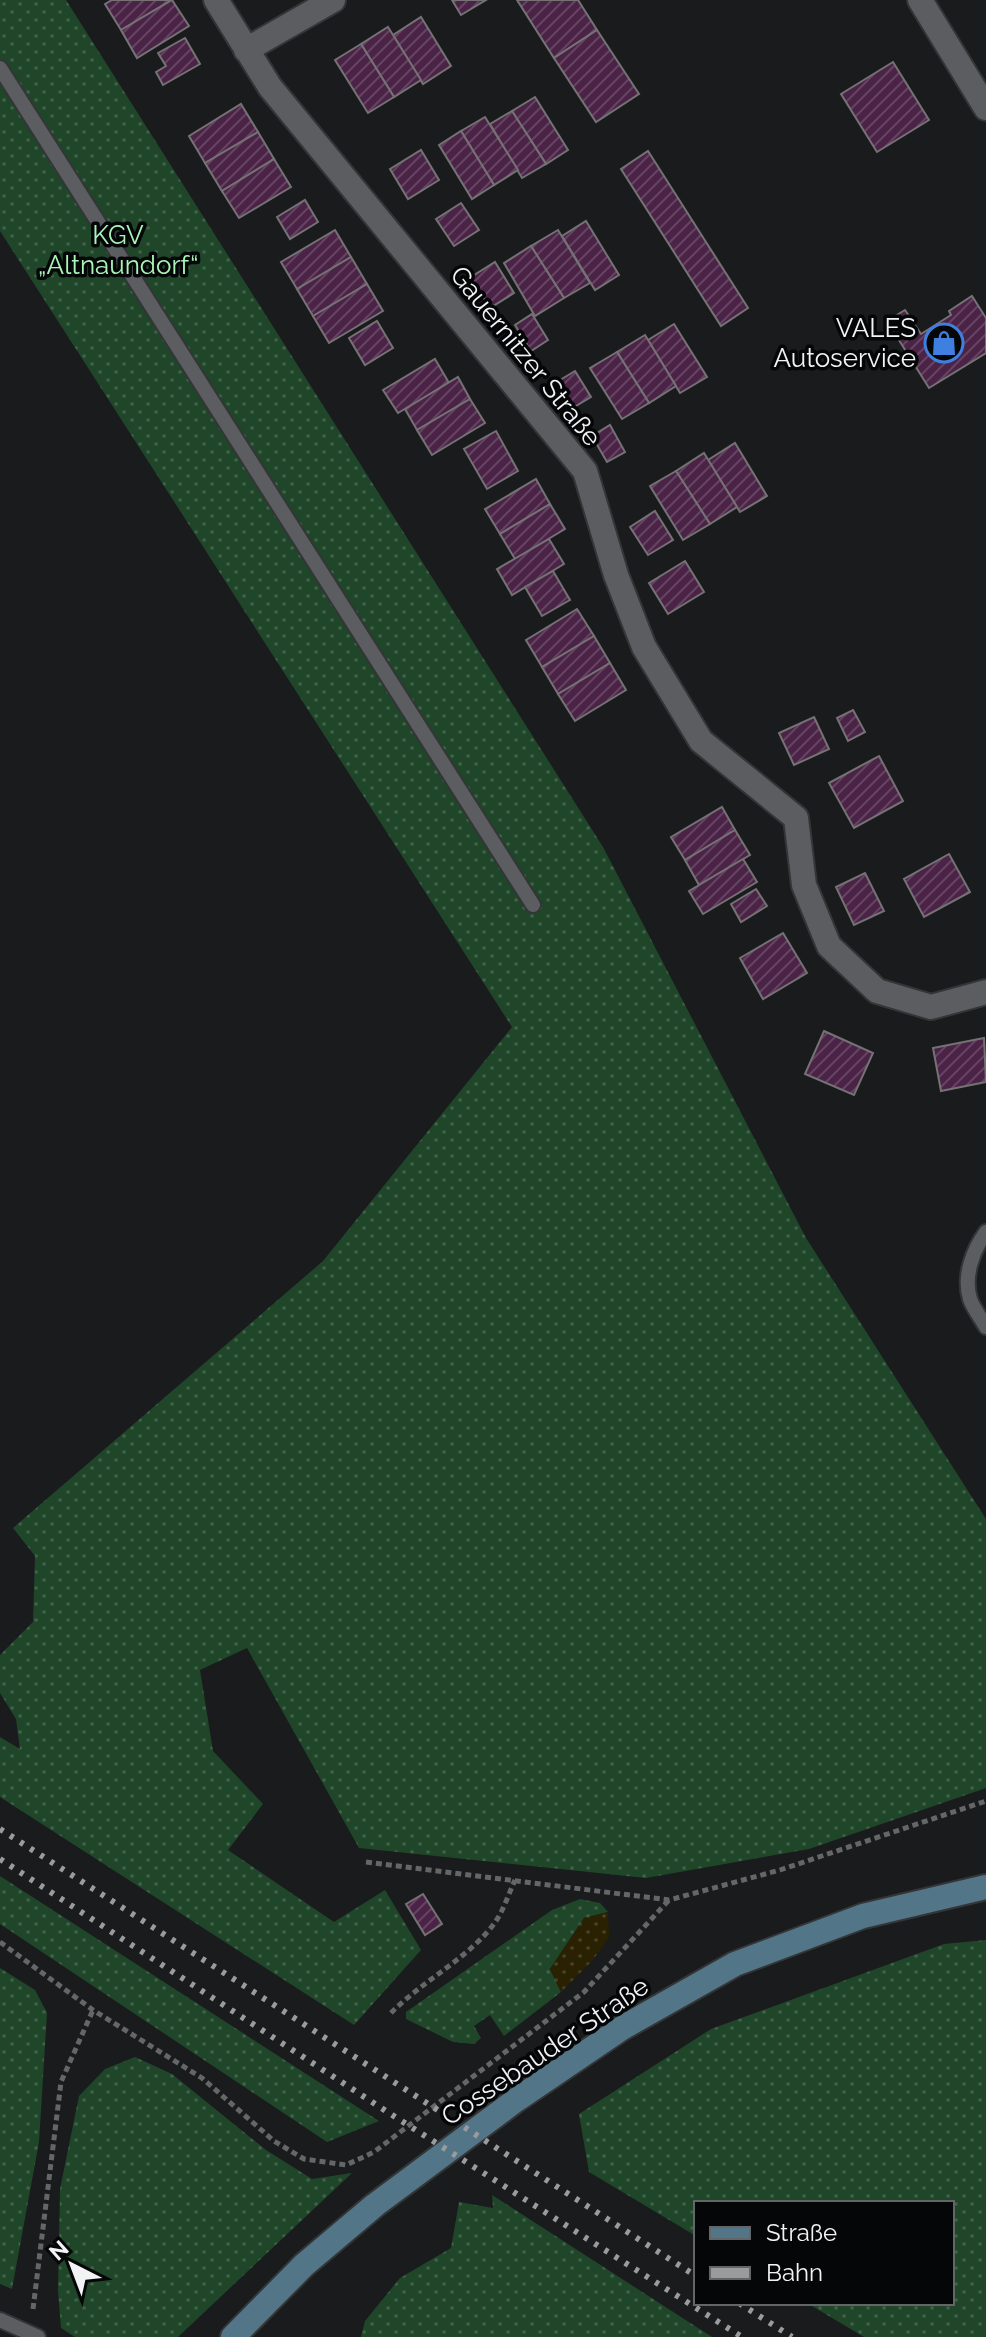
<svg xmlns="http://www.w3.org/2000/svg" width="986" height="2337" font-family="Raleway,sans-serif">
<defs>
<pattern id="grass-dots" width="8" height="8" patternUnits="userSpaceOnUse" patternTransform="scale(2)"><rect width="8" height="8" fill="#1f4629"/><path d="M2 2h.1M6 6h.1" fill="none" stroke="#406149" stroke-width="1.8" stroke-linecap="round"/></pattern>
<pattern id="sand-dots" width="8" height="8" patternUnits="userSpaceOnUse" patternTransform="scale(2)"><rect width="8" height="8" fill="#292101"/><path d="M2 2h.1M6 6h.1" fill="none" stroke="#484227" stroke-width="1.8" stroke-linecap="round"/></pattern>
<pattern id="building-hatch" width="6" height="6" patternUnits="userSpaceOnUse" patternTransform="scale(2)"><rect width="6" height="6" fill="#4b2347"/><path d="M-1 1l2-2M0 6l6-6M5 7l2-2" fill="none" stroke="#654362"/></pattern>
</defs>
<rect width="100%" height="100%" fill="#1a1b1d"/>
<!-- grass -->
<g fill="url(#grass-dots)">
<polygon points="0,0 66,0 603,847 806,1238 986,1519 986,1788 809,1849 646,1878 359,1848 247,1648 200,1670 213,1751 263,1804 228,1850 334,1922 385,1890 421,1950 354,2025 0,1797 0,1737 20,1749 16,1719 0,1693 0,1655 33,1622 35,1556 13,1528 323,1261 512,1027 0,231"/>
<polygon points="0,1876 379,2121 327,2142 0,1924"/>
<polygon points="580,1899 600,1903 608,1912 584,1918 550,1969 561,1992 504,2036 490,2015 474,2026 481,2038 474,2044 453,2042 406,2019 406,2012 552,1910"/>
<polygon points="986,1940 986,2337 864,2337 807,2303 952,2303 952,2203 696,2203 696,2236 589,2172 579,2114 711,2029 944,1944"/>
<polygon points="0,1968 35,1990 47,2013 39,2142 12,2289 0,2284"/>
<polygon points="135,2057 172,2074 266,2150 312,2179 352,2173 178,2337 75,2337 61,2328 58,2291 60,2189 79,2096 105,2069"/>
<polygon points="492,2195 712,2337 361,2337 365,2321 400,2278 451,2248 459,2202 493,2208"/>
</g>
<!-- sand -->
<polygon fill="url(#sand-dots)" points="608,1912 609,1937 593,1960 561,1992 550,1969 584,1918"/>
<!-- building -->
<g fill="url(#building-hatch)" stroke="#757274" stroke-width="2">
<polygon points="112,0 172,0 121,30 105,4"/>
<polygon points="172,0 189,26 137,58 121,30"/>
<polygon points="452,0 486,0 461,15"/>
<polygon points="517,0 578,0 597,30 554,58"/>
<polygon points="421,17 451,66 423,84 393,35"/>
<polygon points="388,27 421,80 394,97 361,44"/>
<polygon points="597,30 639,94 596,122 554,58"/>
<polygon points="185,38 200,64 163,85 156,72 166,66 158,53"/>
<polygon points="361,44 394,97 368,113 335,60"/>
<polygon points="893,62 929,120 877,152 841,94"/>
<polygon points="535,97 568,150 546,164 512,111"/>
<polygon points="241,104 258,132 205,163 189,136"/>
<polygon points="512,111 546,164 522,178 490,124"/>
<polygon points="485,117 518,170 494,185 461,131"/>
<polygon points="461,131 494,185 472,199 439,145"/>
<polygon points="258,132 274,159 222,191 205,163"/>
<polygon points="421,150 439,180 408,199 390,169"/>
<polygon points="648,151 748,308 721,326 621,169"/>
<polygon points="274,159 291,187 239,218 222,191"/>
<polygon points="305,200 318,222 290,239 277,217"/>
<polygon points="461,203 479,230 454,246 436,219"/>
<polygon points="586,221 619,275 595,290 562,236"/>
<polygon points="335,230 351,257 297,289 281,262"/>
<polygon points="558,230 590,283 564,298 531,246"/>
<polygon points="531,246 564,298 535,316 504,263"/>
<polygon points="351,257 367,284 313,316 297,289"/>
<polygon points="495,262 514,293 490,308 471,277"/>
<polygon points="367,284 383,311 329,343 313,316"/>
<polygon points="972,296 986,318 986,353 929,388 887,321 905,310 921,334 951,315 949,311"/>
<polygon points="532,314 548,340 531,351 515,325"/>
<polygon points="377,321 393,348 365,365 349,338"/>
<polygon points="674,324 707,377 680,393 648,340"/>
<polygon points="645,335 676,386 649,403 617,352"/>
<polygon points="617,352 649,403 622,419 590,368"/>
<polygon points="435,359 449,383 398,413 383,390"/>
<polygon points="575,371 591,397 571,409 555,383"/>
<polygon points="458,377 470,399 417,430 405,409"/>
<polygon points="470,399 485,423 432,455 417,430"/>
<polygon points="610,425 625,452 607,462 592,436"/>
<polygon points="496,431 518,471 487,489 464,449"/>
<polygon points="735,443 767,496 740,512 708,460"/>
<polygon points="704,453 737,507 710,524 676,471"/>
<polygon points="676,471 710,524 683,540 650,486"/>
<polygon points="536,479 550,504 500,534 485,509"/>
<polygon points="550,504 565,529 515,559 500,534"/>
<polygon points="655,511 673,540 648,555 630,527"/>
<polygon points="549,539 564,564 512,595 497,569"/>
<polygon points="685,561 704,592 668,614 649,583"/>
<polygon points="553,571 570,600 542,616 525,587"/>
<polygon points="577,609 594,636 542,667 526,640"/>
<polygon points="594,636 610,663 558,694 542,667"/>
<polygon points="610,663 626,690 575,721 558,694"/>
<polygon points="853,710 865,732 848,741 837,718"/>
<polygon points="814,717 829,749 794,765 779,733"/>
<polygon points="879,756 903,801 854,828 829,783"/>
<polygon points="722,807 735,830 685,860 671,837"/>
<polygon points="735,830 750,855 699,885 685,860"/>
<polygon points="949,854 970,892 924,917 904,879"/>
<polygon points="743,859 757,882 703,914 689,891"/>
<polygon points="865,873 884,911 854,925 836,887"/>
<polygon points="756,889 767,906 741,922 731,904"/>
<polygon points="783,933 807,973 763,999 740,958"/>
<polygon points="824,1031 873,1053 854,1095 805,1074"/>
<polygon points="984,1038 986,1082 941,1091 933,1048"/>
<polygon points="423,1894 442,1924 425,1935 406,1904"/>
</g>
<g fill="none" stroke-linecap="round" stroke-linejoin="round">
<!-- lane casing -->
<g stroke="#343537" stroke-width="18">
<g id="lane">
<polyline points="0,68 533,905"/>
<path d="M986,1232C973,1250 963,1276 970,1299C973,1308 981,1318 986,1327"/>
<polyline points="0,2320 38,2337"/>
</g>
</g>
<!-- street casing -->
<g stroke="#343537" stroke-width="28">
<g id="street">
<polyline points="216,0 270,87 585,471 616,575 644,647 701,741 796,818 804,885 829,946 877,991 931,1007 986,992"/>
<polyline points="920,0 986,108"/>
<polyline points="246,50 333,0"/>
</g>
</g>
<!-- secondary casing -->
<g stroke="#343537" stroke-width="28">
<polyline id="secondary" points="233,2337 304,2265 375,2205 516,2100 622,2028 735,1964 863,1916 986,1887"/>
</g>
<!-- path -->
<g stroke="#656668" stroke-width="5" stroke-dasharray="6 4" stroke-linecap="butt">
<polyline points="366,1862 669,1900 780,1870 986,1801"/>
<polyline points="0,1942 93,2010 202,2078 274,2141 304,2159 346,2165 374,2152 584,1992 669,1900"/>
<path d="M391,2013C422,1981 472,1956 496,1921C504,1909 509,1893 515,1880"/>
<polyline points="33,2309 61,2082 93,2010"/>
</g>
<!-- lane -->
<use href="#lane" stroke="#5c5d60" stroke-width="14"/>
<!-- street -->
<use href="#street" stroke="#5c5d60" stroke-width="24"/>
<!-- secondary -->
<use href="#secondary" stroke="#527688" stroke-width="24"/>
<!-- rail -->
<g stroke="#9a9b9d" stroke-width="6" stroke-dasharray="4 8" stroke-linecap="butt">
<polyline points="0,1829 696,2276"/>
<polyline points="0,1859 389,2113 742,2337"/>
<polyline points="739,2303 792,2337"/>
</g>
</g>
<!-- icons -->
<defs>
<g id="shop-ring" transform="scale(2)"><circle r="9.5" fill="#050607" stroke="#3f7fe0" stroke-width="1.5"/><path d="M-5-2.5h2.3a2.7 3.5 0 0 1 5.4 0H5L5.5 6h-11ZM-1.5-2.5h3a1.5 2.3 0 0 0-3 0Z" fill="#3f7fe0"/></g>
</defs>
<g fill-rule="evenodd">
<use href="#shop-ring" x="944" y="343"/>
</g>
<g text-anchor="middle" stroke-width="7" stroke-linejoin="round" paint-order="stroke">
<!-- park labels -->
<g font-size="26" fill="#aaf5b9" stroke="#050607">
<text x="118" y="244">KGV<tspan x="118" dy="30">„Altnaundorf“</tspan></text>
</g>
<!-- poi labels -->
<g font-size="26" fill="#f2f3f5" stroke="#050607" text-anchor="end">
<text x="916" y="337">VALES<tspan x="916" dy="30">Autoservice</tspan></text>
</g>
<!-- street labels -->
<g font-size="26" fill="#f2f3f5" stroke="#050607">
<text transform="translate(526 356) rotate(51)" y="9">Gauernitzer Straße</text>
<text transform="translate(545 2051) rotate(-34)" y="9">Cossebauder Straße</text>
</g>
</g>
<!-- legend -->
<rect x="694" y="2201" width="260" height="104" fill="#050607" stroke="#646566" stroke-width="2"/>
<rect x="710" y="2227" width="40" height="12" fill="#527688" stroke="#646566" stroke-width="2"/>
<text x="766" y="2241" font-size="24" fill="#f2f3f5">Straße</text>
<rect x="710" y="2267" width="40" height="12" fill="#9a9b9d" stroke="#646566" stroke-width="2"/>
<text x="766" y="2281" font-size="24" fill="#f2f3f5">Bahn</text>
<!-- north arrow -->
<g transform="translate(72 2265) rotate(318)" stroke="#050607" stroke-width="6" paint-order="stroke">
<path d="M0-6L14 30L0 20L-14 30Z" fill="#f2f3f5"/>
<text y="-12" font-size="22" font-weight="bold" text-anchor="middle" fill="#f2f3f5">N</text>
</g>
</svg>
